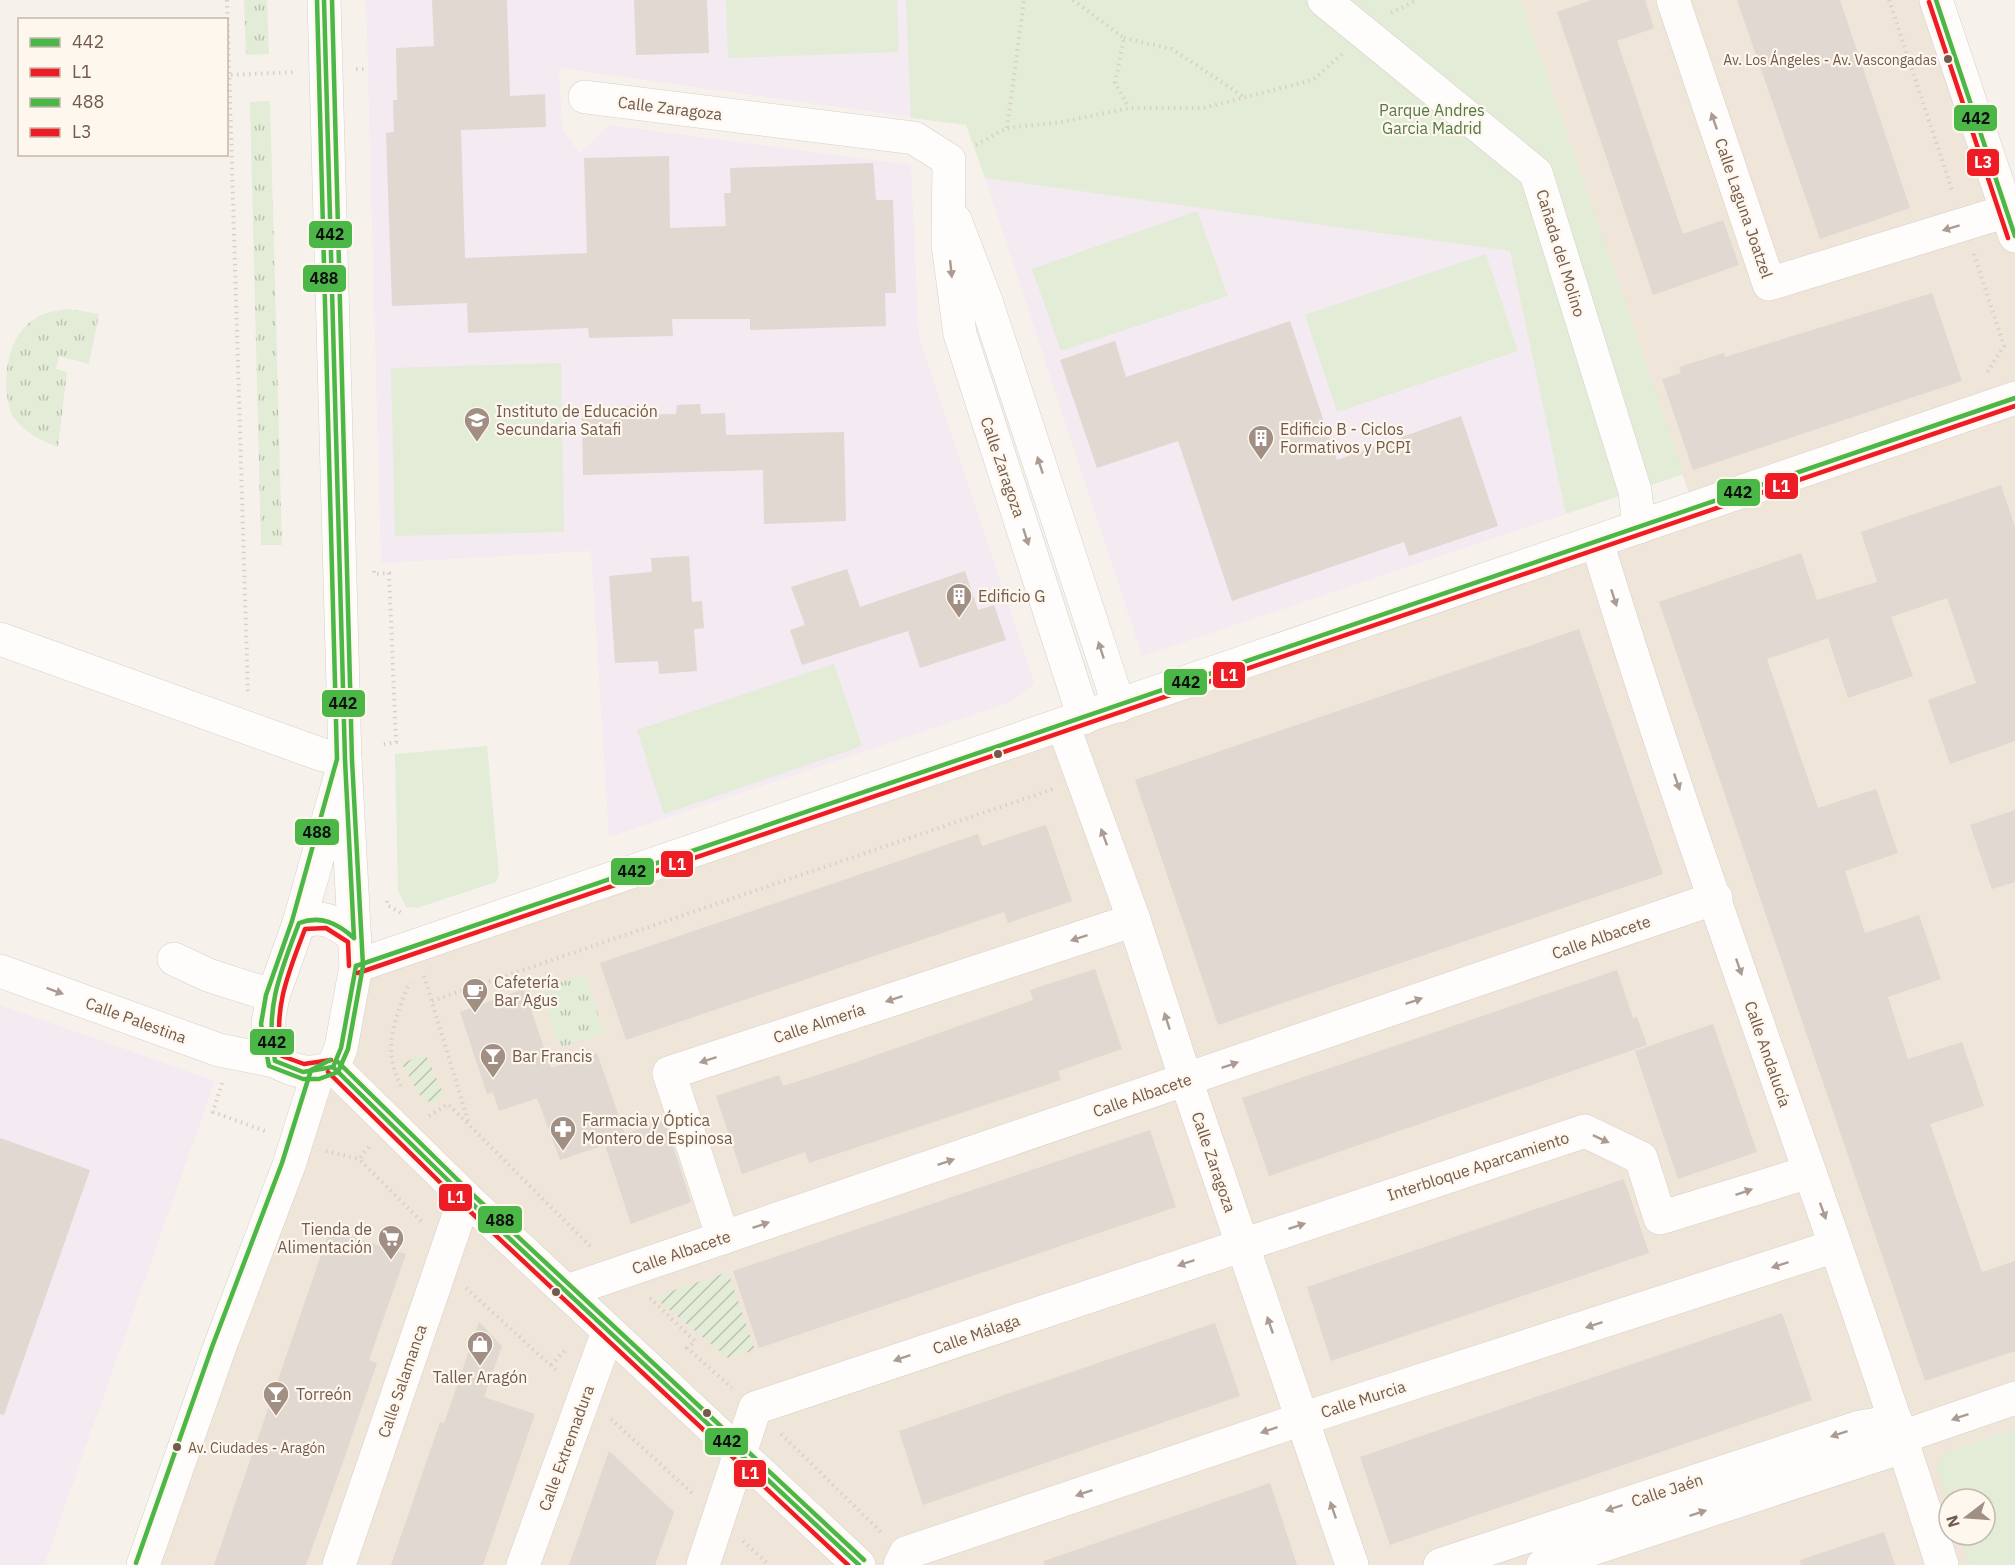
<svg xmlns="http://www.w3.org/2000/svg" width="2015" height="1565" font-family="'IBM Plex Sans',sans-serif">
<defs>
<pattern id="grass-tufts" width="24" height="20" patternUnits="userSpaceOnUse" patternTransform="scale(1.5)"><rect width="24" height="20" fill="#e3ecd7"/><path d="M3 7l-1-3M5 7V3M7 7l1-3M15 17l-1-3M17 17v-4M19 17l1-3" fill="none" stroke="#bcc2b1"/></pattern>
<pattern id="garden-furrows" width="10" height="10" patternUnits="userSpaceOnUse" patternTransform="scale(1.5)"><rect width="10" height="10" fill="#e3ecd7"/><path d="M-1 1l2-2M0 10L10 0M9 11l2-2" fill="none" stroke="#bcc2b1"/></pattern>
</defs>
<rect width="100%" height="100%" fill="#f6f2eb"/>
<!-- residential -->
<path fill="#efe5d9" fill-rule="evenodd" d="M1521,0H1949L2015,193V1565H143L356,966L1694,508ZM1949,1499H1985V1535H1949Z"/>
<!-- education -->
<g fill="#f3eaf2">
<polygon points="366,0 906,0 911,117 559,68 562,128 580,154 609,125 911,165 919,338 1035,684 1011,702 609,837 591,551 381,563"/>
<polygon points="985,178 1510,251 1566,514 1142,656"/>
<polygon points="0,1005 215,1081 44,1565 0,1565"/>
</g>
<!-- grass -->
<g fill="url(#grass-tufts)">
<polygon points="244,0 267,0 269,54 246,55"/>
<polygon points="270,101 282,545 261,545 250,102"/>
<path d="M69,309L99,314L89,364L59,356L56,369L67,372L58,447C40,440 21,431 11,413C0,378 7,327 46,313C53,311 61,310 69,309Z"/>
<polygon points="585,974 604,1033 560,1048 541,989"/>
</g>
<!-- park -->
<g fill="#e3ecd7">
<polygon points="726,0 897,0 899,52 728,58"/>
<polygon points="906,0 1521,0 1684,474 1566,514 1510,251 985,178 966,125 911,118"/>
<polygon points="1197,211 1228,296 1061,351 1032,269"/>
<polygon points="1486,254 1518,351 1337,412 1305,315"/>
<polygon points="561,363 564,532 395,536 391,368"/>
<polygon points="834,664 862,746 664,814 637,730"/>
<polygon points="487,746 499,875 496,882 417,908 406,907 398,891 395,754"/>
<polygon points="2015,1429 2015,1565 1969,1565 1959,1535 1985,1535 1985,1499 1949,1499 1949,1506 1936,1464 1946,1452"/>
</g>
<!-- garden -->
<g fill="url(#garden-furrows)">
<polygon points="425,1053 444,1095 433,1104 421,1097 402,1064"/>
<polygon points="728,1272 755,1350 728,1358 654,1297"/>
</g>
<!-- building -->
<g fill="#e0d8d1">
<polygon points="432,0 507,0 510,96 545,94 546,127 461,130 465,258 587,253 584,158 669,156 670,228 726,226 724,193 731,193 730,168 873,163 876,200 893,200 896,293 885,293 886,326 750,330 750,319 672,319 673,336 589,338 588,328 468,333 467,303 392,306 386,133 394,132 393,100 397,100 396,48 434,46"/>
<polygon points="634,0 707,0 709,53 636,55"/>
<polygon points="1592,0 1645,0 1654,28 1617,41 1674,208 1683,234 1723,220 1739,265 1653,295 1557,12"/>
<polygon points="1737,0 1840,0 1910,208 1820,239"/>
<polygon points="1932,293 1962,381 1693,470 1662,379 1681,373 1679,367 1724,353 1725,357"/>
<polygon points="1290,321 1337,460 1461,416 1498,526 1409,556 1404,542 1232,601 1178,441 1097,468 1060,360 1115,341 1126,377"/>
<polygon points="700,404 701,414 725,413 726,435 844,432 846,521 764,524 763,470 583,475 582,416 605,416 606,407 630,406 630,415 676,414 677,405"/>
<polygon points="2001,485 2015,527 2015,741 1950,764 1928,700 1976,683 1947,598 1891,617 1913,676 1848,698 1828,638 1767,659 1818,808 1876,789 1898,853 1845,871 1865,933 1919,915 1941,979 1888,997 1908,1059 1962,1042 1984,1106 1930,1124 1982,1272 2015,1261 2015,1351 1925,1381 1659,602 1801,553 1817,600 1877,582 1861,532"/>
<polygon points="689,556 692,602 702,601 704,628 694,629 697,671 659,674 658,661 615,663 609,576 652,572 651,558"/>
<polygon points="847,569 860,607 965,571 978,610 994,605 1006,640 920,668 908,631 802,665 790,630 805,625 791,587"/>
<polygon points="1579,629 1663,874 1218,1025 1135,780"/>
<polygon points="2015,810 2015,882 1992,889 1970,825"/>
<polygon points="1046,825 1072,901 1008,923 1004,912 626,1040 600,963 978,834 982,846"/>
<polygon points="1095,969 1122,1049 1058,1071 1061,1080 809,1163 805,1152 742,1174 716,1096 779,1075 783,1086 848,1065 1033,1000 1030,990"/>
<polygon points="1617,970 1633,1018 1637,1017 1647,1045 1269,1176 1242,1098"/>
<polygon points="524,989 551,1068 597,1053 625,1134 665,1121 691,1202 631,1224 605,1145 560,1160 537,1098 499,1111 493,1092 487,1094 460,1012"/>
<polygon points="1713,1024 1757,1152 1678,1179 1635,1051"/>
<polygon points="1150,1130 1176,1207 759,1348 733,1271"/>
<polygon points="0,1138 90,1170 4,1415 0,1414"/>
<polygon points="1624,1179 1649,1253 1331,1361 1307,1287"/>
<polygon points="330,1229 406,1254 369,1360 377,1363 344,1459 306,1565 214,1565"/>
<polygon points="1782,1313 1812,1400 1390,1545 1360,1457"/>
<polygon points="479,1322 502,1346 484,1397 535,1414 483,1565 391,1565 440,1422 444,1423"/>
<polygon points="1215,1323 1240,1396 923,1505 899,1431"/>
<polygon points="609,1451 674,1512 655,1565 569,1565"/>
<polygon points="1270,1483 1297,1565 1044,1565 1044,1561"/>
<polygon points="1884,1532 1895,1565 1801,1565 1800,1560"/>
</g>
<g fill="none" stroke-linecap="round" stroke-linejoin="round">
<!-- minor casing -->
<g stroke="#d5cfc9" stroke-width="34">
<g id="minor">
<path d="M324,0L345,760L356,966L341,1048L333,1067C311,1076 295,1072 275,1061L268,1023L273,996L299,923L345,760"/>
<polyline points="1324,0 1536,173 1635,491 1639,527"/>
<polyline points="1673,0 1769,284 2007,211"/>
<polyline points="1936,0 2015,236"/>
<polyline points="585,97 914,138 949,160 948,244 960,334 1084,718"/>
<polyline points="955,220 986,301 1119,706"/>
<path d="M1597,542C1702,886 1834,1222 1942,1565"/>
<polyline points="0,639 320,754 345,760"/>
<polyline points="1063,725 1134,920 1186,1080 1352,1565"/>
<path d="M299,923C321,913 337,922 355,938"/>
<polyline points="174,959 208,975 273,996"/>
<polyline points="356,966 2015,398"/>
<polyline points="0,971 219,1050 275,1061"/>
<polyline points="333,1067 465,1197 859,1565"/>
<polyline points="723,1238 669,1073 1134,920"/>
<polyline points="567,1291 1716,898"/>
<polyline points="1902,1437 2015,1398"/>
<polyline points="143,1565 219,1349 289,1165 318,1073"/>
<polyline points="339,1565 465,1197"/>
<polyline points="523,1565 608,1332"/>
<polyline points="703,1565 755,1408 1585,1131 1641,1158 1660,1218 1809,1172"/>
<polyline points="900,1565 906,1553 1302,1419 1835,1246"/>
<polyline points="1440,1565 1860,1427 1896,1421"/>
<polyline points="1543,1565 1905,1446"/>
</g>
</g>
<!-- path -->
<g stroke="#d8d0cb" stroke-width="4" stroke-dasharray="1.5 4.5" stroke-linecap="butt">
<polyline points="227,0 248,695"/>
<polyline points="1073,0 1124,38 1115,83 1129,108"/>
<polyline points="1889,0 1953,193"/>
<polyline points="1391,13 1417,0"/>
<polyline points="1124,38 1172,49 1244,97"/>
<polyline points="356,69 368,69"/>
<polyline points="231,75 295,72"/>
<polyline points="1007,128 1024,0"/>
<polyline points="976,145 1007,128 1062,122 1129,108 1203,108 1313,80 1342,54"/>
<polyline points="1974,254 2004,346 1986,374"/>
<polyline points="374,571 374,574 389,573 396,742 380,745"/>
<polyline points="387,901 387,905 403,914"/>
<polyline points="424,976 469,1124"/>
<polyline points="432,1001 1053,789"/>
<polyline points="222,1083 213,1112 265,1131"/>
<path d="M401,1086C382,1049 394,1024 407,988L411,983"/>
<polyline points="429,1116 448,1104 592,1248"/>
<polyline points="369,1147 359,1159 423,1223"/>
<polyline points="326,1151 359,1159"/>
<polyline points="466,1288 558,1372"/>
<polyline points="650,1298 695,1341 687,1348 732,1388"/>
<polyline points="551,1365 567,1348"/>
<polyline points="611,1419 692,1493"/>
<polyline points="781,1434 883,1534"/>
<polyline points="743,1541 769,1565"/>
</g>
<!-- minor -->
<use href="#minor" stroke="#fefdfc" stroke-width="33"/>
<!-- bus-1 casing -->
<g stroke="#fef7ed" stroke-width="9">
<g id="bus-1">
<polyline points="324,0 345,760 354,938"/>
<polyline points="1936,0 2015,236"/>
<path d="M354,938C337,923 321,915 299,923C281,970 264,1010 275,1061L303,1072L333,1067L341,1048L356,966"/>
<polyline points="356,966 2015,398"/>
<polyline points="333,1067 465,1197 859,1565"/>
</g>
</g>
<!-- bus-2 casing -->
<g stroke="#fef7ed" stroke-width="9">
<g id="bus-2">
<polyline points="358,973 2015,406"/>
<path d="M331,1060L304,1064L282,1056C272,1010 289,971 305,929L326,928L348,942L349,966"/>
<polyline points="328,1072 460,1202 848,1565"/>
</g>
</g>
<!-- bus-3 casing -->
<g stroke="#fef7ed" stroke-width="9">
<g id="bus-3">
<polyline points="317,0 337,759 292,921 266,995 261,1024 269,1066 303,1079 319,1079 338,1072 348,1049 363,966 352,760 332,0"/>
<polyline points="338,1062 470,1192 864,1560"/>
<polyline points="136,1563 212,1347 282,1163 311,1070 330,1060"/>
</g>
</g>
<!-- bus-4 casing -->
<g stroke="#fef7ed" stroke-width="9">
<polyline id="bus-4" points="1929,2 2008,238"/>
</g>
<!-- bus-1 -->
<use href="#bus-1" stroke="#4ab747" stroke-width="4.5"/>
<!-- bus-2 -->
<use href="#bus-2" stroke="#ee1c25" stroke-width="4.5"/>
<!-- bus-3 -->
<use href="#bus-3" stroke="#4ab747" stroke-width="4.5"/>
<!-- bus-4 -->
<use href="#bus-4" stroke="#ee1c25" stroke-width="4.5"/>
</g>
<!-- one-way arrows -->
<defs><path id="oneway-solid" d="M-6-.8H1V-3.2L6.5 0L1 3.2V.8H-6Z" transform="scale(1.5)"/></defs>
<g fill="#ab9b93">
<use href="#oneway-solid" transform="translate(1714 121) rotate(-109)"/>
<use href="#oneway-solid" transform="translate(1951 228) rotate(163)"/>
<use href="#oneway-solid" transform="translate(951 269) rotate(84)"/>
<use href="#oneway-solid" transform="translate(1040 465) rotate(-108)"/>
<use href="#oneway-solid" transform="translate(1026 537) rotate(72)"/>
<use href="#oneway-solid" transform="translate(1614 598) rotate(72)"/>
<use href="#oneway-solid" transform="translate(1101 650) rotate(-108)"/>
<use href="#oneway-solid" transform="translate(1677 782) rotate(71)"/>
<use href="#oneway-solid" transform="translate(1104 837) rotate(-110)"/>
<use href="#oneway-solid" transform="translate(1079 938) rotate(162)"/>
<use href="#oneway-solid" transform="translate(1739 967) rotate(71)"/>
<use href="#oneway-solid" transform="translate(55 991) rotate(20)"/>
<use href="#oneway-solid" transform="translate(894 999) rotate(162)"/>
<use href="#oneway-solid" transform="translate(1414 1001) rotate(-19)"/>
<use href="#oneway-solid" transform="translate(1167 1021) rotate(-108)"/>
<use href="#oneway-solid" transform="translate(708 1060) rotate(162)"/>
<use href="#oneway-solid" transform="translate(1230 1065) rotate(-19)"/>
<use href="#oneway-solid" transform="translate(1601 1139) rotate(25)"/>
<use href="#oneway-solid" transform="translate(946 1162) rotate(-19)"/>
<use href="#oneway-solid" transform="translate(1744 1192) rotate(-19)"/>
<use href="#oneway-solid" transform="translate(1823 1211) rotate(70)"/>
<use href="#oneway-solid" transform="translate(761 1225) rotate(-19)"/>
<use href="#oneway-solid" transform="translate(1297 1226) rotate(-18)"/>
<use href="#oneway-solid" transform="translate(1186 1263) rotate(161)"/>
<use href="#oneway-solid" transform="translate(1780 1265) rotate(162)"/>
<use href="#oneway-solid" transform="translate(1270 1325) rotate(-109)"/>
<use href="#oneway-solid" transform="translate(1594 1325) rotate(162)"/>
<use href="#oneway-solid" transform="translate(902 1358) rotate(161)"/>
<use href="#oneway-solid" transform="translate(1960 1417) rotate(161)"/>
<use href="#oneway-solid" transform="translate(1269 1430) rotate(161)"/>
<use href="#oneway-solid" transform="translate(1839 1434) rotate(162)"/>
<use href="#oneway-solid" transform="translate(1084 1493) rotate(161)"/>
<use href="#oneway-solid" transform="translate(1614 1508) rotate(162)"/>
<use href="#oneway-solid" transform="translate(1333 1510) rotate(-109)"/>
<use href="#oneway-solid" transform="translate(1698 1513) rotate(-18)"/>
</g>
<!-- icons -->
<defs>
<g id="school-pin" transform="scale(1.35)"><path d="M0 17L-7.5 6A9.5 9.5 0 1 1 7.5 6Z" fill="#a18f84" stroke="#fef7ed"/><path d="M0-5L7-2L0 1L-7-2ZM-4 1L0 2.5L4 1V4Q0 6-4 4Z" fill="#fff"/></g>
<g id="building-pin" transform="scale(1.35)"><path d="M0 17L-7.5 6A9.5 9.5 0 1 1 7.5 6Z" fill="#a18f84" stroke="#fef7ed"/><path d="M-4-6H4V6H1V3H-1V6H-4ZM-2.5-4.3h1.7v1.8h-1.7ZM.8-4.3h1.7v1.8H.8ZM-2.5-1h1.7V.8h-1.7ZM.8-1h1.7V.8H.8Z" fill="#fff"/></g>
<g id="cafe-pin" transform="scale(1.35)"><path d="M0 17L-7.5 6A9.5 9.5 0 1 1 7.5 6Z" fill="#a18f84" stroke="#fef7ed"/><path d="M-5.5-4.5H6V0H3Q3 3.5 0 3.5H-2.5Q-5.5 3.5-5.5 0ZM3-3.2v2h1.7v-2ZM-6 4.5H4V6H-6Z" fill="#fff"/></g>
<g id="bar-pin" transform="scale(1.35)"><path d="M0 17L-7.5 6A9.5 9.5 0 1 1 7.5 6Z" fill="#a18f84" stroke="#fef7ed"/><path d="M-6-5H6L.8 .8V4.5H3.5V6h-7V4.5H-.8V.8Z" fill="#fff"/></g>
<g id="pharmacy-pin" transform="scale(1.35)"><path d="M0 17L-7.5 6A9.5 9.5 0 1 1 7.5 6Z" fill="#a18f84" stroke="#fef7ed"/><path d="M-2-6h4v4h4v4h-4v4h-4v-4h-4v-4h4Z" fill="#fff"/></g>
<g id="supermarket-pin" transform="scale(1.35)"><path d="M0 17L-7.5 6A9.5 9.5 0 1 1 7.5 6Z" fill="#a18f84" stroke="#fef7ed"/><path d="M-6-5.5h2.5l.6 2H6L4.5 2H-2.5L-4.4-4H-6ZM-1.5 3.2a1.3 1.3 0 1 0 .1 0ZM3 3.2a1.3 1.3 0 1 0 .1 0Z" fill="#fff"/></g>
<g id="shop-pin" transform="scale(1.35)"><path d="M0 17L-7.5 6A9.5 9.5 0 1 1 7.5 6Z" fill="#a18f84" stroke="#fef7ed"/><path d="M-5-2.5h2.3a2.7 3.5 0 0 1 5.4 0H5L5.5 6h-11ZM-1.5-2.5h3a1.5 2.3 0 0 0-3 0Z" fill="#fff"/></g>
</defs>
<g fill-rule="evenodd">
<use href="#school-pin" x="477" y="420"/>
<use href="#building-pin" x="1261" y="438"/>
<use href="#building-pin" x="959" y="596"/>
<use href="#cafe-pin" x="475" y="991"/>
<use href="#bar-pin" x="493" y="1056"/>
<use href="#pharmacy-pin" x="563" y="1129"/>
<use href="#supermarket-pin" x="391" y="1238"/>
<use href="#shop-pin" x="480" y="1344"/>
<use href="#bar-pin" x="276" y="1394"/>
</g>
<!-- markers -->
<g fill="#735a4d" stroke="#fef7ed" stroke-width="2">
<circle cx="1948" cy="59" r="5"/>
<circle cx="998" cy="754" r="5"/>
<circle cx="556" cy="1292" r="5"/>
<circle cx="707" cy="1413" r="5"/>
<circle cx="177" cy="1447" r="5"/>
</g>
<g text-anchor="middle" stroke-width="4.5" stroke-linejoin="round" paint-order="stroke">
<!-- bus labels -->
<g font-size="14" fill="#735a4d" stroke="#fef7ed" text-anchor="end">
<text x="1937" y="65">Av. Los Ángeles - Av. Vascongadas</text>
<text x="188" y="1453" text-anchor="start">Av. Ciudades - Aragón</text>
</g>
<!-- street labels -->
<g font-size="16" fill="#735a4d" stroke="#fef7ed">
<text transform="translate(670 108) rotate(7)" y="6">Calle Zaragoza</text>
<text transform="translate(1744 208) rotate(71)" y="6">Calle Laguna Joatzel</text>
<text transform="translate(1561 253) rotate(73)" y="6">Cañada del Molino</text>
<text transform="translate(1003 467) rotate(71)" y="6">Calle Zaragoza</text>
<text transform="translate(1601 937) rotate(-19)" y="6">Calle Albacete</text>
<text transform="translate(136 1020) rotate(20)" y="6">Calle Palestina</text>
<text transform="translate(819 1023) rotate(-18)" y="6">Calle Almería</text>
<text transform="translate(1768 1054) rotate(71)" y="6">Calle Andalucía</text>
<text transform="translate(1142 1095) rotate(-19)" y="6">Calle Albacete</text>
<text transform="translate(1214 1162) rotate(71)" y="6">Calle Zaragoza</text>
<text transform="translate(1478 1166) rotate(-18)" y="6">Interbloque Aparcamiento</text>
<text transform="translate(681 1252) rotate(-19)" y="6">Calle Albacete</text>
<text transform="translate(976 1334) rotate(-19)" y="6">Calle Málaga</text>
<text transform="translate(402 1381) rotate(-71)" y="6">Calle Salamanca</text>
<text transform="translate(1363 1399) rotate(-18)" y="6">Calle Murcia</text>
<text transform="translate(566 1448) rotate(-70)" y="6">Calle Extremadura</text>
<text transform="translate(1667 1490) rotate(-18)" y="6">Calle Jaén</text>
</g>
<!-- park labels -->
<g font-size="16" fill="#547845" stroke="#fef7ed">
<text x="1432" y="116">Parque Andres<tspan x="1432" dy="18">Garcia Madrid</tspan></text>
</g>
<!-- poi labels -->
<g font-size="16" fill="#735a4d" stroke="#fef7ed" text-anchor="start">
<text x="496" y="417">Instituto de Educación<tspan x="496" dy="18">Secundaria Satafi</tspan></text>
<text x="1280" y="435">Edificio B - Ciclos<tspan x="1280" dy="18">Formativos y PCPI</tspan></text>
<text x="978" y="602">Edificio G</text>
<text x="494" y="988">Cafetería<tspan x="494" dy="18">Bar Agus</tspan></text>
<text x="512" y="1062">Bar Francis</text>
<text x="582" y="1126">Farmacia y Óptica<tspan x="582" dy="18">Montero de Espinosa</tspan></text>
<text x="372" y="1235" text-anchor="end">Tienda de<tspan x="372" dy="18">Alimentación</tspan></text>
<text x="480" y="1383" text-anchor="middle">Taller Aragón</text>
<text x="296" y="1400">Torreón</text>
</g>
</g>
<g stroke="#fef7ed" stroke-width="2">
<rect x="1953" y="104" width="45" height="28" rx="6" fill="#4ab747"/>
<rect x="1966" y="148" width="34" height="29" rx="6" fill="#ee1c25"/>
<rect x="308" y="220" width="45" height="29" rx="6" fill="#4ab747"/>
<rect x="302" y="264" width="45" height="29" rx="6" fill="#4ab747"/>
<rect x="1764" y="472" width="35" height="28" rx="6" fill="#ee1c25"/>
<rect x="1716" y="478" width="45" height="29" rx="6" fill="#4ab747"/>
<rect x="1212" y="661" width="34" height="28" rx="6" fill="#ee1c25"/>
<rect x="1163" y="668" width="45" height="28" rx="6" fill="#4ab747"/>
<rect x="321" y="689" width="45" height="29" rx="6" fill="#4ab747"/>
<rect x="294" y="818" width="46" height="28" rx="6" fill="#4ab747"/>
<rect x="660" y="850" width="34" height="28" rx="6" fill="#ee1c25"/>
<rect x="610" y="857" width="45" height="29" rx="6" fill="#4ab747"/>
<rect x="249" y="1028" width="46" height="28" rx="6" fill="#4ab747"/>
<rect x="438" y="1183" width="35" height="29" rx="6" fill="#ee1c25"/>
<rect x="477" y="1205" width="46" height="29" rx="6" fill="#4ab747"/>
<rect x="704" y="1427" width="45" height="29" rx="6" fill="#4ab747"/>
<rect x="733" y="1459" width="34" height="29" rx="6" fill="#ee1c25"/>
</g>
<g font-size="16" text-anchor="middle" font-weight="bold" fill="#fff">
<text x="1983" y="168">L3</text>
<text x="1781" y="492">L1</text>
<text x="1229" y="681">L1</text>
<text x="677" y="870">L1</text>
<text x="456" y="1203">L1</text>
<text x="750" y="1479">L1</text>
</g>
<g font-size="16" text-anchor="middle" font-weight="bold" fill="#111">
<text x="1976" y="124">442</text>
<text x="330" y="240">442</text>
<text x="324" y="284">488</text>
<text x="1738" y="498">442</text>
<text x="1186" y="688">442</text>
<text x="343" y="709">442</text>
<text x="317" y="838">488</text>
<text x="632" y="877">442</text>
<text x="272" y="1048">442</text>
<text x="500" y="1226">488</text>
<text x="727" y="1447">442</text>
</g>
<!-- legend -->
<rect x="18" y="18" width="210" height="138" fill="#fef7ed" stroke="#c6b8ad" stroke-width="1.5"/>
<rect x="30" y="38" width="30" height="9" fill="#4ab747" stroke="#c6b8ad" stroke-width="1.5"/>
<text x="72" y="48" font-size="18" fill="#735a4d">442</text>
<rect x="30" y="68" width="30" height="9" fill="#ee1c25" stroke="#c6b8ad" stroke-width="1.5"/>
<text x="72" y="78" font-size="18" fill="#735a4d">L1</text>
<rect x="30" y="98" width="30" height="9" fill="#4ab747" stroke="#c6b8ad" stroke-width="1.5"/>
<text x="72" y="108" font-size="18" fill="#735a4d">488</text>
<rect x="30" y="128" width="30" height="9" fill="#ee1c25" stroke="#c6b8ad" stroke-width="1.5"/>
<text x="72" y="138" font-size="18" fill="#735a4d">L3</text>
<!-- north arrow -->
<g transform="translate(1967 1517) rotate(253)"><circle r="28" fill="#fef7ed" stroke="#c6b8ad" stroke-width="1.5"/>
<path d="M0-4.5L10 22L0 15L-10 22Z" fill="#a18f84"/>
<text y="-9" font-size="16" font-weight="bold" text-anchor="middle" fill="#735a4d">N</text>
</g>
</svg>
